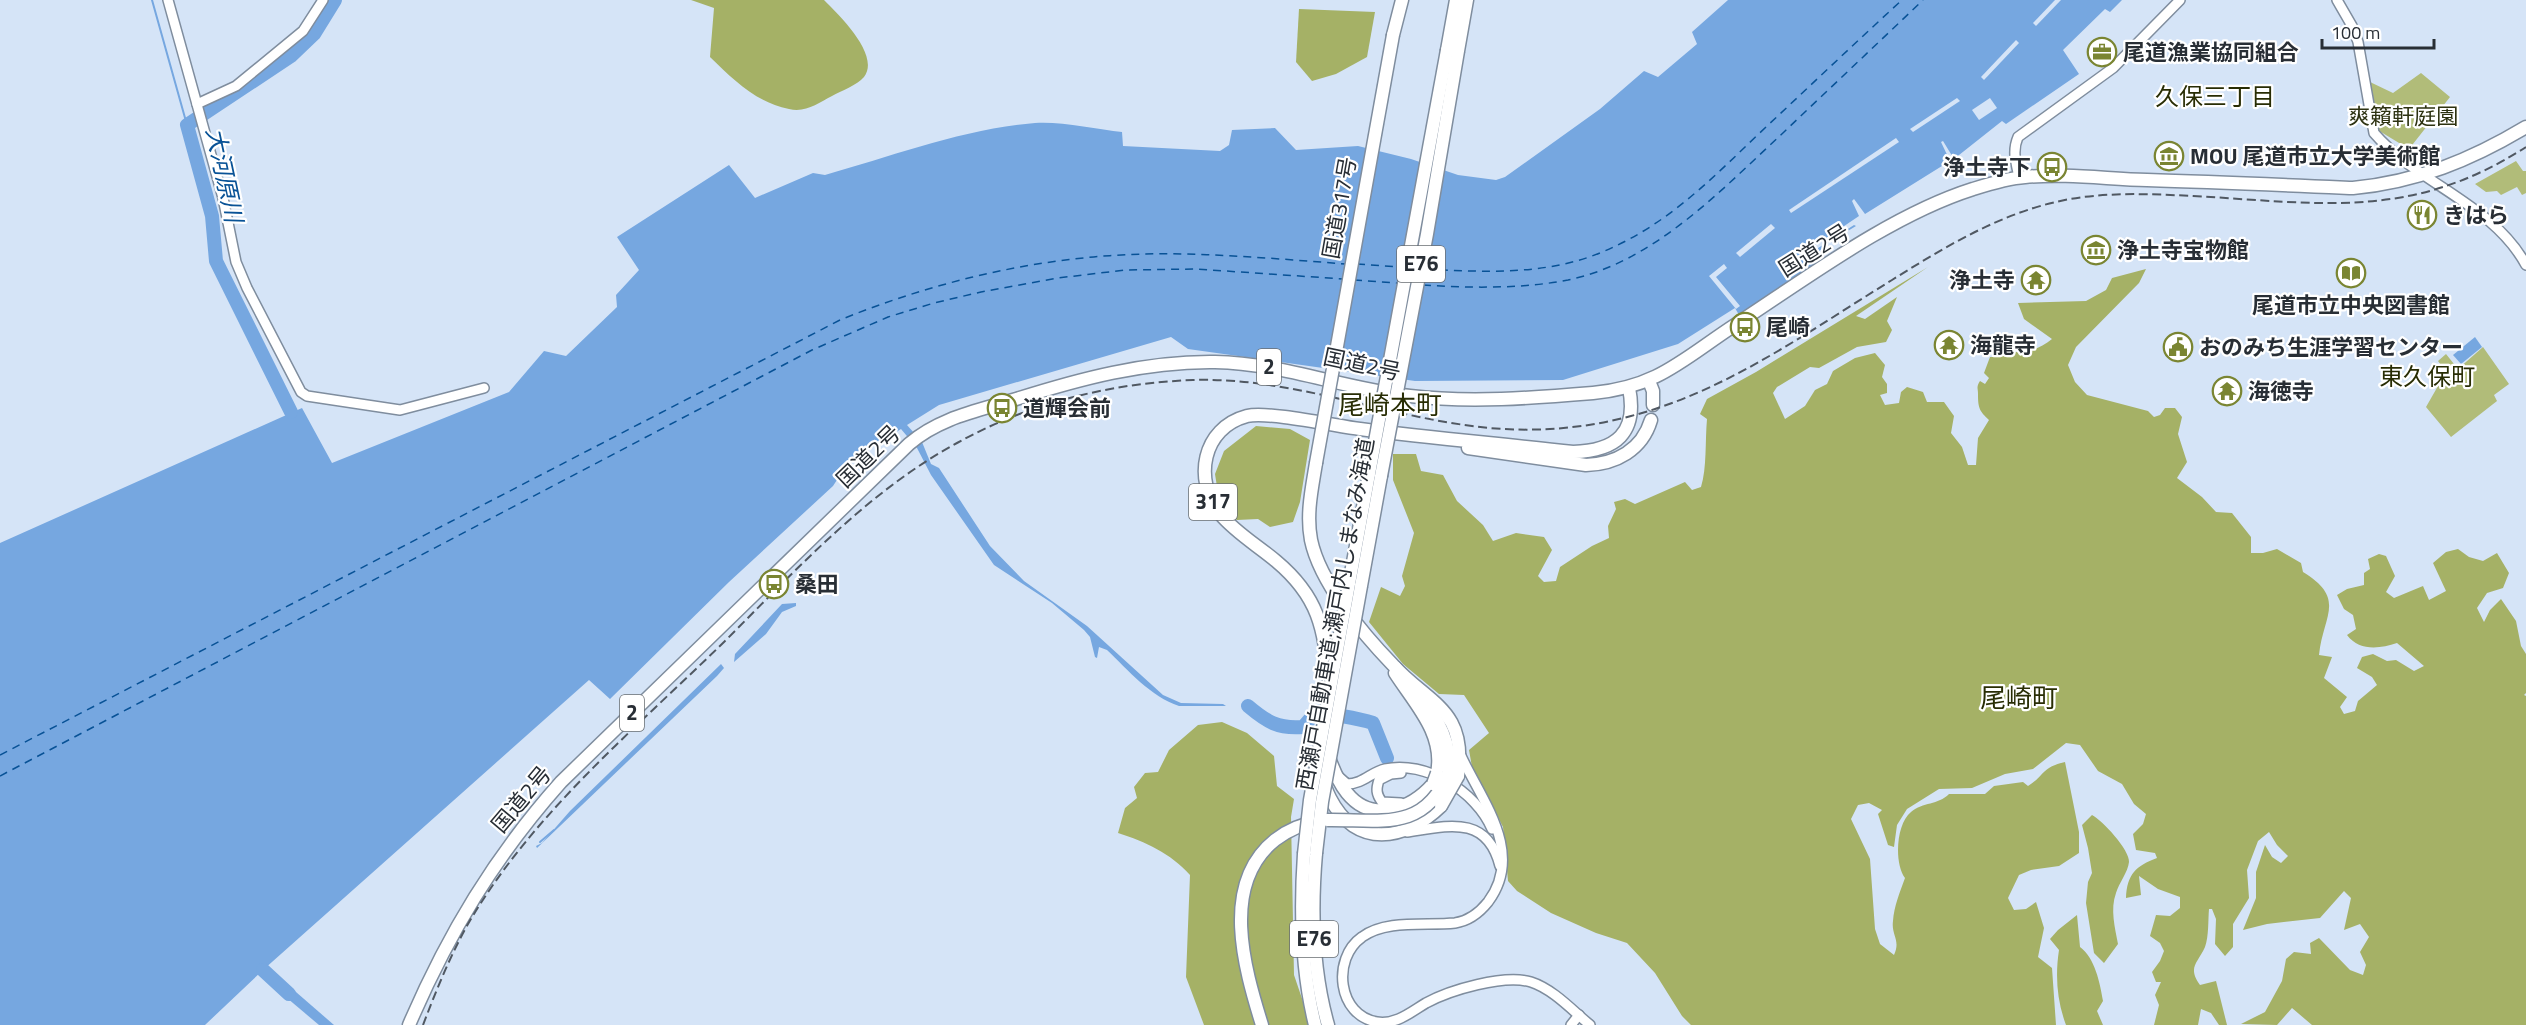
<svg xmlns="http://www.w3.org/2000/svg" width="2526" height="1025" font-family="'Titillium Web','Noto Sans JP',sans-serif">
<rect width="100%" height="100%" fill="#d5e4f7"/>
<!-- green -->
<g fill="#b1bc79">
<polygon points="2421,73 2450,97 2409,149 2376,129 2370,82 2393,93"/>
<polygon points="2516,161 2523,171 2526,171 2526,193 2522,195 2517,187 2501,195 2497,191 2486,192 2475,184"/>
<polygon points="2483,347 2509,384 2494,395 2497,401 2451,437 2426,407 2446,372 2438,361 2446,354 2458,369"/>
</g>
<!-- forest -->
<g fill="#a5b166">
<path d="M691,0H824C838,14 881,55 864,77C857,85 841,91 832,96C818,103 806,113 789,109C755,102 734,80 710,57L714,8Z"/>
<polygon points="1299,9 1375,12 1367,57 1336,74 1312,81 1296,62"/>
<path d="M1928,267L1856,316L1865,319L1897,297L1887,321L1892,330L1886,342L1857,347L1819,368L1810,367L1777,387L1773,393L1785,419L1805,406L1815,390L1827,384L1833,371L1855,358L1875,353L1885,365L1882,377L1887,384V393L1880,395L1885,405L1899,403L1901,392L1907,387L1923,392L1927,402H1944L1954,416L1951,433L1962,447L1968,465H1976L1978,438L1989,420C1979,411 1978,407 1978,394C1978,388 1976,387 1980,381L1985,384L1989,378L1984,373L1990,357H1998L2002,351C2020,354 2038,351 2052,339L2024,319L2018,303L2086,301L2106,290L2112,278L2146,269L2139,283L2076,347L2068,365L2075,382L2087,395L2148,411L2154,417L2160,415L2165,408H2175L2182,417L2178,434L2187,462L2177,478L2202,497L2216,512L2232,513L2251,537V553H2263L2277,549L2301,563L2303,572C2347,599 2323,615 2319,655L2332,657L2324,678L2347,697L2340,707L2344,714L2355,711L2358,701L2377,685L2372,677L2357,668L2362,657L2373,654L2387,661L2396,660L2414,671L2424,666L2397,643C2379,649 2359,651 2347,635L2356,629L2353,615L2344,609L2337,595L2347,589L2364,585V573L2370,569L2368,559L2379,554L2386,556L2395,576L2386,592L2394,598L2423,586L2429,600L2446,591L2433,563L2446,552L2458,549L2469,557L2483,561L2497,553L2509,573L2503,588L2487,593L2477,608L2484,622L2490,610L2501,599L2516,621L2521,646L2526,654V693L2524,695L2526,696V1025H2312L2292,1008L2277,1025L2241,1024L2265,1012L2282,981L2286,959L2294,952L2311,954L2310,943L2319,938L2350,970L2363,975L2366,965L2360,952L2369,937L2360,924L2344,930L2351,898L2344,891L2320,918L2267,924L2243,930L2256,898V872L2265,845L2272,857L2281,863L2288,856L2277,845L2269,832L2258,841L2247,870L2249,898L2233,924V947L2225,956L2215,944L2216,919L2212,909H2209C2208,920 2209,936 2205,947C2198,963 2187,967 2200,985L2216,981L2227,1025H2219L2211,1013L2201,1009L2198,1025H2154L2159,1005L2155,995L2161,982H2156L2152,972L2160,961L2164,951L2160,943L2150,936L2156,915L2170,916L2180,908V897L2158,889L2139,876L2141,895L2126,898C2127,874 2136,866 2157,858L2155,853L2136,850L2133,834L2143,824L2146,814L2134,804L2122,784L2098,771L2080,745L2066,743L2033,769L2005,774L1972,788L1939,789L1907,809L1897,825L1894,847L1888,845L1878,814L1882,810L1869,803L1858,805L1851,819L1870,859L1875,929L1880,944L1894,955C1901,940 1891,935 1893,921C1894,906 1900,892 1905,878C1894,863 1896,824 1911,812C1923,802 1938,805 1949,794H1985L1994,786L2023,782L2028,786C2046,775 2040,768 2065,762L2079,832V853L2059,866L2031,870L2019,875L2008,898L2014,910L2026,909L2036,902L2044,928L2038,957L2052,968L2056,1025H1691L1682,1016L1655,973L1627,943L1596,933L1551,913L1517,891L1508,881L1503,827L1472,767L1469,750L1489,733L1464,695L1439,694L1403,664L1369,622L1381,587L1400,596L1405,586L1402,576L1414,533L1393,480V454H1416L1421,471L1443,475L1457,501L1483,525L1493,541L1516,533L1544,537L1552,550L1538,576L1544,582L1556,581L1560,567L1592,546L1609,538L1608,526L1616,509L1614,502L1625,499L1635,504L1685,482L1692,490L1701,487C1707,468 1705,441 1707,419L1700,414L1707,399L1756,372Z"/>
<polygon points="1256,426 1290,429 1310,440 1300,502 1293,522 1270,527 1258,519 1237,520 1228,513 1218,493 1215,474 1224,451"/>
<path d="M1222,722L1247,733L1274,756L1277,786L1294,799L1291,817L1294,975L1311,1025H1204L1186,977L1190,875C1170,853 1146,842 1118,833L1125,808L1137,798L1134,787L1145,773L1158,772L1169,750L1198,725Z"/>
<path d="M2092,815C2102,820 2130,850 2129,862C2128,872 2119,883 2116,893C2110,909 2115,928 2118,944L2104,963L2094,953L2086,903L2088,882L2092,873L2088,848L2082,825Z"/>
<path d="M2077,915L2080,947C2095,958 2100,983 2103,1001L2097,1011L2103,1025H2066C2057,1001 2055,976 2059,950L2050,939L2058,930Z"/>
</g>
<!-- water -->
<g fill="#76a7e0">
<path d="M1728,0H2122L2110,12L2105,9L2063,50L2079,74L2006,124L2002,121L1954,159L1943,141L1941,142L1950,161L1865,214L1854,199L1852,201L1859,216L1813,247L1815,250L1854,225L1856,226L1828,243L1814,256L1818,263L1739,315L1735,308L1678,344L1563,380L1415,381L1188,349L1171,337L939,405L907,425L922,442L931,464L939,468L990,546L1024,581L1087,626L1163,695L1181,703L1223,704L1226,706H1179C1151,697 1128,670 1107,650L1099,647L1097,658L1095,657L1090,637L1084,630L1052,603L994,565L931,475L917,448L901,429L848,463L833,486L729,582L610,699L589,680L263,970L205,1025H0V543L302,408L332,463L509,392L544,351L566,356L617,307L616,295L639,270L617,237L729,165L755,198L813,173L825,175C893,156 963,129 1035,123C1059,121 1097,129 1122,132L1123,146L1220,151L1229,145L1232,130L1275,128L1296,150L1358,146L1411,159L1458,175L1496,180L1505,177L1600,109L1644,71L1658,77L1697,44L1692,32Z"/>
<polygon points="2475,337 2482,347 2461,364 2453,355"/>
<polygon points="796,603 796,606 782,612 766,634 734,662 735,654 782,604"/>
<polygon points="721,664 724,668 717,676 537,848 536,846 542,843 570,811"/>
<polygon points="281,979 334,1025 319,1025 274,987"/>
</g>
<!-- pier -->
<g fill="#d5e4f7">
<polygon points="2055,0 2061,0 2036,26 2033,23"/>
<polygon points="2016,40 2019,43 1984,80 1981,77"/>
<polygon points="1957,98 1960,101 1913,132 1910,129"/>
<polygon points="1990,98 1997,108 1979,120 1972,110"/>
<polygon points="1896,138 1899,142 1791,213 1789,210"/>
<polygon points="1771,224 1775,228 1740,257 1736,253"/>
<polygon points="1724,264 1727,268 1716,277 1740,306 1736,309 1709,276"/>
</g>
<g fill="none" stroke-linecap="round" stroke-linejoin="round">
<!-- stream -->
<g stroke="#76a7e0" stroke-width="2">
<polyline points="152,0 187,125"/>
<polyline points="540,842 554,830"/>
</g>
<!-- river -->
<g stroke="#76a7e0" stroke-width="14">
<polyline points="291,412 216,261 212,216 187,125 291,56 314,34 335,0"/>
<path d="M1248,706C1267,722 1278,729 1303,727L1317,711C1336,716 1355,717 1373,723L1387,758"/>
<polyline points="263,970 289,994"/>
</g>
<!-- ferry -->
<g stroke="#085296" stroke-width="1.5" stroke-dasharray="8 6" stroke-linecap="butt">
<polyline points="1357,264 1400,267"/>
<path d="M1426,269C1481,272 1539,275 1592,256C1665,229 1711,179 1766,127C1811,85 1856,42 1902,0"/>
<polyline points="1354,280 1397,283"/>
<path d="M1423,285C1471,288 1521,289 1568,280C1655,262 1722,189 1784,132C1830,88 1877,44 1923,0"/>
<path d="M0,755L840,320C948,276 1065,251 1182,254C1237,255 1292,260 1346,264"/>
<polyline points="0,776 812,350 888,317 934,303 981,292 1058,278 1125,270 1196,269 1343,279"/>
</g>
<!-- tertiary casing -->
<g stroke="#7f8d9e" stroke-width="12">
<g id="tertiary">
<polyline points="168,0 223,198 236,262 247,288 301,392 307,396 400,410 484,388"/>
<path d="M2337,0L2352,26L2358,42L2374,133C2418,184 2493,204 2526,265"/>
<polyline points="197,104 236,86 303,31 323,0"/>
<path d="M2019,177C2016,163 2012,151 2018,137L2113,68L2180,0"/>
<path d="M1461,756C1482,801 1525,853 1488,902C1480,912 1468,921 1455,923C1426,926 1386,919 1362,937C1331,959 1338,1016 1377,1022C1396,1025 1411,1012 1426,1003C1450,990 1504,974 1531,982C1553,989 1573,1011 1590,1025"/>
<path d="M1338,776L1347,784C1363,784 1371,772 1385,769C1425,760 1476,791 1492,829"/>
<path d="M1401,803L1382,802C1376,794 1376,789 1379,780L1391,774L1401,773"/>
<path d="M1407,832C1447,826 1487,814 1500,866"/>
<polyline points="1571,1025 1579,1015"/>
</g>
</g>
<!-- trunk casing -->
<g stroke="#7f8d9e" stroke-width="15">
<g id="trunk">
<polyline points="1393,35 1402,0"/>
<polyline points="1649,381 1653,391 1653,405"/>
<path d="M1468,448L1586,465C1616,464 1642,450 1651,420"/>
<path d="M1316,463C1312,488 1306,514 1311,540C1320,583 1363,634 1393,665C1430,705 1467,709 1458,776"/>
<path d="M1395,673C1415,704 1445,734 1437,773"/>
<path d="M1329,681C1324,628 1319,597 1276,561C1257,545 1236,533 1220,514C1193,480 1202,428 1247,416C1268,411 1336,426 1360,429C1431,438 1502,444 1573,452C1616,451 1638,433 1629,388"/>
<path d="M1328,755C1333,769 1338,782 1347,793C1372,824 1411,809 1433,784"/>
<path d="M1322,758C1320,773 1323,784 1330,798C1356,849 1405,841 1441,806"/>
<path d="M409,1025C448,934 495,856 561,782L909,444C939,418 977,411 1013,400C1079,379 1146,361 1215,362C1282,363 1344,389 1410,396C1470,403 1533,398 1593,393C1658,387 1683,359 1735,325C1807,278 1891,215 1973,189C1989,184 2008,178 2025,177C2065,173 2107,179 2147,180C2216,182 2284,185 2353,188C2417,182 2471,160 2526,127"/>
</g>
</g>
<!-- motorway casing -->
<g stroke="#7f8d9e" stroke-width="15">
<g id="motorway">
<polyline points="1447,50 1456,0"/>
<polyline points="1458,51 1467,0"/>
<polyline points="1349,584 1369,474"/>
<polyline points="1361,586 1381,476"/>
<path d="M1395,667C1421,698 1455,730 1448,774"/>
<path d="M1316,853C1311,910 1312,969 1328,1025"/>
<path d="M1304,854C1300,912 1301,969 1315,1025"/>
<path d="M1262,1025C1244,967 1220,884 1275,840C1288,830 1301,824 1317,822"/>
</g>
</g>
<!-- tertiary -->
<use href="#tertiary" stroke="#fff" stroke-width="9"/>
<!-- trunk -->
<use href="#trunk" stroke="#fff" stroke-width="12"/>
<!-- motorway -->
<use href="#motorway" stroke="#fff" stroke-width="12"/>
<!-- rail -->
<path stroke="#505862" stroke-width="2" stroke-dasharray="9 4.5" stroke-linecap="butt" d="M423,1025C436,991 450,956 468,924C532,814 634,730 724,642C796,570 867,492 957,443C1029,403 1111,383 1193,380C1289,377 1378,414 1472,426C1524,433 1580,430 1631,416C1727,391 1809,331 1892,280C1948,245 2004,211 2070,199C2111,192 2152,194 2193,196C2321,203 2411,221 2526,147"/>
<!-- trunk-bridge casing -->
<g stroke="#7f8d9e" stroke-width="15" stroke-linecap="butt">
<g id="trunk-bridge">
<polyline points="1316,463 1393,35"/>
<polyline points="1433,784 1437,773"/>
<polyline points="1441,806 1458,776"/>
</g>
</g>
<!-- motorway-bridge casing -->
<g stroke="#7f8d9e" stroke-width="15" stroke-linecap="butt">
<g id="motorway-bridge">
<polyline points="1369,474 1447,50"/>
<polyline points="1381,476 1427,234 1458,51"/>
<path d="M1327,820C1378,819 1424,833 1448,774"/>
<polyline points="1316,853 1322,802 1361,586"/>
<polyline points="1304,854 1310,800 1349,584"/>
</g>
</g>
<!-- trunk-bridge -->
<use href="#trunk-bridge" stroke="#fff" stroke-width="12"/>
<!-- motorway-bridge -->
<use href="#motorway-bridge" stroke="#fff" stroke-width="12"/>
</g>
<!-- icons -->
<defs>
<g id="office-ring" transform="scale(1.5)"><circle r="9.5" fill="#fff" stroke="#7a8532" stroke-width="1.5"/><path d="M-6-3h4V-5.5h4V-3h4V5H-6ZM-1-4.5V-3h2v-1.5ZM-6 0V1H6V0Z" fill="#7a8532"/></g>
<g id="museum-ring" transform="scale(1.5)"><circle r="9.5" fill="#fff" stroke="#7a8532" stroke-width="1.5"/><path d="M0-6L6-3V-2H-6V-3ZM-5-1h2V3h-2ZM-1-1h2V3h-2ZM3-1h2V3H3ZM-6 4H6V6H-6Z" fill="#7a8532"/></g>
<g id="bus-ring" transform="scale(1.5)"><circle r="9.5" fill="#fff" stroke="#7a8532" stroke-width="1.5"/><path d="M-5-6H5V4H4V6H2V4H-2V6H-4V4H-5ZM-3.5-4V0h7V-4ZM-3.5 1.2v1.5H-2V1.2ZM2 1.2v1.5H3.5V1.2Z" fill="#7a8532"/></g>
<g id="restaurant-ring" transform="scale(1.5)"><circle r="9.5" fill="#fff" stroke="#7a8532" stroke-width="1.5"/><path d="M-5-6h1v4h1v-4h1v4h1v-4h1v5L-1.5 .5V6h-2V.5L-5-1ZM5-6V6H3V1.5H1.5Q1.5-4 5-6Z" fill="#7a8532"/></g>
<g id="library-ring" transform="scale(1.5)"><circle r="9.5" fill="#fff" stroke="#7a8532" stroke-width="1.5"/><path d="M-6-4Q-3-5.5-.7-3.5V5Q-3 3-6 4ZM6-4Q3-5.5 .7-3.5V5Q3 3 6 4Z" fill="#7a8532"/></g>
<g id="temple-ring" transform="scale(1.5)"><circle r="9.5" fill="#fff" stroke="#7a8532" stroke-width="1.5"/><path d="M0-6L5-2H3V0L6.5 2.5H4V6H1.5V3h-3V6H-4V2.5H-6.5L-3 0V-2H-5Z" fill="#7a8532"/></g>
<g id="civic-ring" transform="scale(1.5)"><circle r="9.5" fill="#fff" stroke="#7a8532" stroke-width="1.5"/><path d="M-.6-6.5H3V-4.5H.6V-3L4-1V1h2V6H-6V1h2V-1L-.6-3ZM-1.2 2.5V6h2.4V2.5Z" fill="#7a8532"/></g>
</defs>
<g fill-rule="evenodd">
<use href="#office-ring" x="2102" y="52"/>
<use href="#museum-ring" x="2169" y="156"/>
<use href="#bus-ring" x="2052" y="167"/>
<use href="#restaurant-ring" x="2422" y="215"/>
<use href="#museum-ring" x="2096" y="250"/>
<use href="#library-ring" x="2351" y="273"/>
<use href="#temple-ring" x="2036" y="280"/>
<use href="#bus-ring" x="1745" y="327"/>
<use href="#temple-ring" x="1949" y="345"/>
<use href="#civic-ring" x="2178" y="347"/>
<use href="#temple-ring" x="2227" y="391"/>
<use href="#bus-ring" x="1002" y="408"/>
<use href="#bus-ring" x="774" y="584"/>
</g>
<g text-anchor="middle" stroke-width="4.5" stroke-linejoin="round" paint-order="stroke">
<!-- shield labels -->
<g fill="#fff" stroke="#686d72" stroke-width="1.5">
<rect x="1397" y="246" width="48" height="36" rx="4.5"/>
<rect x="1257" y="349" width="24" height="36" rx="4.5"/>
<rect x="1189" y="484" width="48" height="36" rx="4.5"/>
<rect x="620" y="695" width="24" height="36" rx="4.5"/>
<rect x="1290" y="921" width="48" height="36" rx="4.5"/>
</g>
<g font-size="21" font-weight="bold" fill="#282e35">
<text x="1421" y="271">E76</text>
<text x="1269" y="374">2</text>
<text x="1213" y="509">317</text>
<text x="632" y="720">2</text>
<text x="1314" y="946">E76</text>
</g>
<!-- poi labels -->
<g font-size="22" font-weight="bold" fill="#282e35" stroke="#fff" text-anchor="start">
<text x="2123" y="60">尾道漁業協同組合</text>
<text x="2190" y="164">MOU 尾道市立大学美術館</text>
<text x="2031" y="175" text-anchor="end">浄土寺下</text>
<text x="2443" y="223">きはら</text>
<text x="2117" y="258">浄土寺宝物館</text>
<text x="2015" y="288" text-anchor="end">浄土寺</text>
<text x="2351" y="313" text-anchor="middle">尾道市立中央図書館</text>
<text x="1766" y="335">尾崎</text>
<text x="1970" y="353">海龍寺</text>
<text x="2199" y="355">おのみち生涯学習センター</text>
<text x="2248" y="399">海徳寺</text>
<text x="1023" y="416">道輝会前</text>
<text x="795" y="592">桑田</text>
</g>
<!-- park labels -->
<g font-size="22" fill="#2d3211" stroke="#fff">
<text x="2403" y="124">爽籟軒庭園</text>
</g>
<!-- street labels -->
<g font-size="22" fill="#282e35" stroke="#fff">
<text transform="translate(1339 208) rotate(-80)" y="8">国道317号</text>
<text transform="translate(1814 250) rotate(-32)" y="8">国道2号</text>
<text transform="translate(1362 364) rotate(12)" y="8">国道2号</text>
<text transform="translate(868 456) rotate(-44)" y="8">国道2号</text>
<text transform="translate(1335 614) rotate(-80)" y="8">西瀬戸自動車道;瀬戸内しまなみ海道</text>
<text transform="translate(521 799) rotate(-50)" y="8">国道2号</text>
</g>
<!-- neighbourhood labels -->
<g font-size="24" fill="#282d04" stroke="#fff">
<text x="2215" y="105">久保三丁目</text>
<text x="2427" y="385">東久保町</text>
</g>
<!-- water labels -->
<g font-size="24" font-style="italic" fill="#085296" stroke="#fff">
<text transform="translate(224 175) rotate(78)" y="8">大河原川</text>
</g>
<!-- quarter labels -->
<g font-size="26" fill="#282d04" stroke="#fff">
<text x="1390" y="414">尾崎本町</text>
<text x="2019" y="707">尾崎町</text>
</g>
</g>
<!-- scale -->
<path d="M2322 39v9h112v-9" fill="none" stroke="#282e35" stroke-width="3"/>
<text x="2331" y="39" font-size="18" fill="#282e35" stroke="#ffffff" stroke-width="4.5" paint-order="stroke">100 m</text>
</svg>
